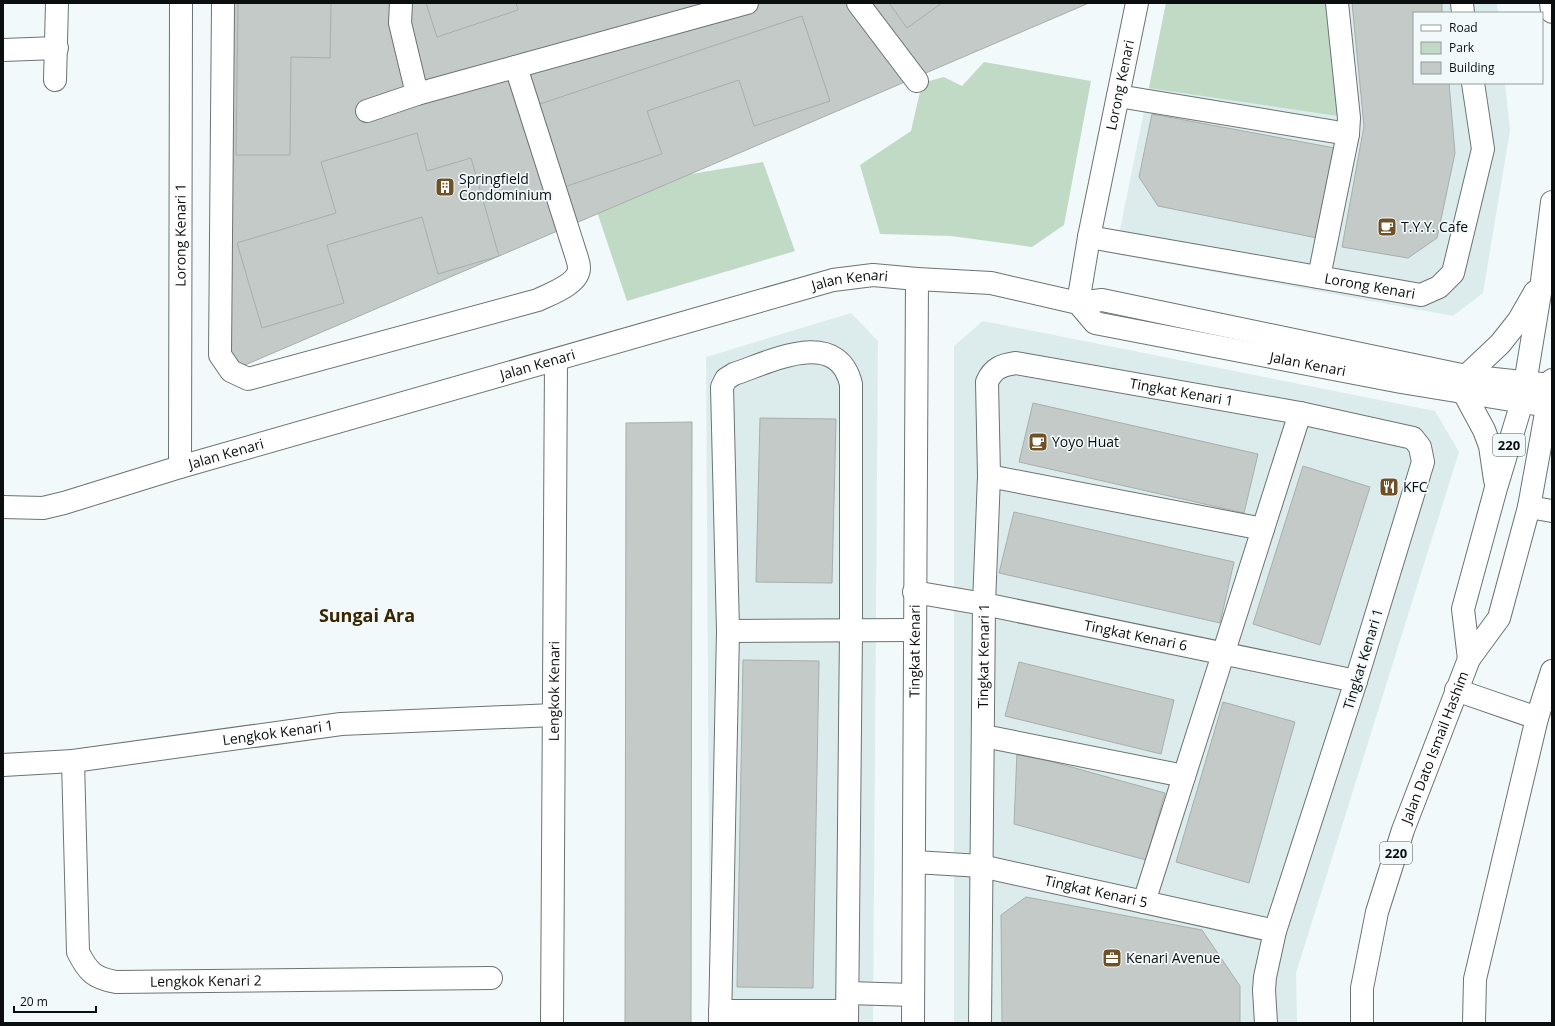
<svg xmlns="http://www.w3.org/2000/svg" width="1555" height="1026" font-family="'Open Sans',sans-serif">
<rect width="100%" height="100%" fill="#f1f9fa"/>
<!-- built -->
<g fill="#dceced">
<polygon points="1166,3 1497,3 1498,13 1414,13 1414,83 1505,83 1510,131 1483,293 1453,316 1115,254"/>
<polygon points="851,313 878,341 873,1023 710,1023 706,357"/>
<polygon points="983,321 1435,411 1459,452 1296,973 1297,1023 954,1023 954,346"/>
</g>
<!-- green -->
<g fill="#c0dac5">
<polygon points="1166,3 1327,3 1338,116 1149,88"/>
<polygon points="984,62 1091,81 1064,225 1032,247 951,236 880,234 860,165 911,131 922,83 944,77 962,86"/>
<polygon points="763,162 795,251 627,301 590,191"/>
</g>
<!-- building -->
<g fill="#c3cac8" stroke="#a7aeac">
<polygon points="228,3 1089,3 231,371"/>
<polygon points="238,3 331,3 330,58 291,57 290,155 236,155"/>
<polygon points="426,3 516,3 518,10 437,37"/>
<polygon points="889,3 942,3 907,28"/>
<polygon points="1352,3 1442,3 1442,13 1414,13 1414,83 1449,83 1455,153 1437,238 1408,258 1342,247 1364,126"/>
<polygon points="802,16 830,101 754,126 739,80 647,111 662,154 561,188 534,106"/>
<polygon points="1152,114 1335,148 1317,238 1158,206 1139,177"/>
<polygon points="417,133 427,171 471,158 499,256 438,274 422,217 327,245 344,303 262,328 237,243 336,213 321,162"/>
<polygon points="1033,403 1258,454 1244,513 1019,462"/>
<polygon points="760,418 836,419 832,583 756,582"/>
<polygon points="692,422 691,1023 625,1023 626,423"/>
<polygon points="1303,466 1370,487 1320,645 1253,624"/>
<polygon points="1014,512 1234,562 1220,623 999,573"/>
<polygon points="743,660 819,661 813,988 737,987"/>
<polygon points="1019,662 1174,700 1161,754 1005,716"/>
<polygon points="1223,702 1295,722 1249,883 1176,862"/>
<polygon points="1017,752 1165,793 1146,860 1014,824"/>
<polygon points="1026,897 1202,930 1240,986 1240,1023 1002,1023 1001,915"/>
</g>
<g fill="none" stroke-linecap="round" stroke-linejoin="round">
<!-- minor casing -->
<g stroke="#6c7373" stroke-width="24">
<g id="minor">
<path d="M223,3L220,355L231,371L248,379L538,300C550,294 579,284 579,268C579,265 578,261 577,258L516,67"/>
<polyline points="401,3 400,23 417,94"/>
<polyline points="858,3 917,81"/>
<polyline points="1462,3 1463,13"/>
<polyline points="3,50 57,48"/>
<polyline points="55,80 57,3"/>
<polyline points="1118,96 1348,134"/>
<polyline points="367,111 417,94 747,3"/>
<path id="s1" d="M1089,237L1421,295L1439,287L1453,273L1483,149L1473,83"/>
<polyline points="1319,277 1348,134 1349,118 1337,3"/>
<path id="s2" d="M1078,303L1095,323L1401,382L1548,406"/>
<path id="s3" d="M1078,303L1089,237L1137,3"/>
<path id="s4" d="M180,467L181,3"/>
<polyline points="989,476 1263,529"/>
<path id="s5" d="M3,507L43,508L64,503L180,467L833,280L873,275L917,279L991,283L1078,303L1102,300L1466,376L1551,385"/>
<polyline points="1529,507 1552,511"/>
<path id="s6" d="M914,592L984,604L1356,681"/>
<polyline points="728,631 914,630"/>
<polyline points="1456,690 1537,718"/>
<polyline points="984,736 1184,776"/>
<path id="s7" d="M73,761L78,952C88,972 94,978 116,982L491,978"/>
<path id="s8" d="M3,765L73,761L341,724L554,715"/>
<path id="s9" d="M915,862L981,866L1275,931"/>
<polyline points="1144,902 1300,413"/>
<polyline points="848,993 913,995"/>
<polyline points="720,1011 847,1011"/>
<path id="s10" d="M552,1023L556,360"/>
<path d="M720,1023L728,631L722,387L726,379L734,374C770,362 837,327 851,384V630L847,1023"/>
<path id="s11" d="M913,1023C914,775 915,527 917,279"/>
<path id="s12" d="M980,1023L984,604L989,476L987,382C993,368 1002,365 1016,363L1300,413L1413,438L1420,447L1423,462L1356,681L1275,931L1265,977L1264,990L1266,1023"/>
<polyline points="1474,1023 1475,979 1537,718 1552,671"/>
</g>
</g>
<!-- major casing -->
<g stroke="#6c7373" stroke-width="24">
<g id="major">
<polyline points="1551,3 1552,12"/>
<polyline points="1466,376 1500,344 1519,320 1535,292"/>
<polyline points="1464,393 1484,430 1490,446 1495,480"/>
<polyline points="1469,659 1463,609 1496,488 1522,402 1542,281 1552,202"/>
<path id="s13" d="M1362,1023V988L1377,912L1403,830L1469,659L1499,618L1529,507L1552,380"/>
</g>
</g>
<!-- minor -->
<use href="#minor" stroke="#fff" stroke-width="22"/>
<!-- major -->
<use href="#major" stroke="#fff" stroke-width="22"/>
</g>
<!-- icons -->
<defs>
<g id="building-square" transform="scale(1)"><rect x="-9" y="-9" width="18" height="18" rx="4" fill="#6f5125" stroke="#f1f9fa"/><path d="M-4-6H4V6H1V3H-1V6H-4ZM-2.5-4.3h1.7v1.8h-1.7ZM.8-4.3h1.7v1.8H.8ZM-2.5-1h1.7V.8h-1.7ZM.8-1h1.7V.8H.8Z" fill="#fff"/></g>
<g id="cafe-square" transform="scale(1)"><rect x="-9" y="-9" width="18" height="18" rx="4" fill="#6f5125" stroke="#f1f9fa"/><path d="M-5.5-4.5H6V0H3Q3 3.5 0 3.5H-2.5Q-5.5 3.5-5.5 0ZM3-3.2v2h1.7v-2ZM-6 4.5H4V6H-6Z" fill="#fff"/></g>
<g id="restaurant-square" transform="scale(1)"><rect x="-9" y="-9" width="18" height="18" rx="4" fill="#6f5125" stroke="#f1f9fa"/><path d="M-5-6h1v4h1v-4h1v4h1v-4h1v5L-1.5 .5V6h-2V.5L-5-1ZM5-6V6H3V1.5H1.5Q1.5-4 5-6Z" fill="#fff"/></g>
<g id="office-square" transform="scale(1)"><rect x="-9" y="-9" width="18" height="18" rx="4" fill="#6f5125" stroke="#f1f9fa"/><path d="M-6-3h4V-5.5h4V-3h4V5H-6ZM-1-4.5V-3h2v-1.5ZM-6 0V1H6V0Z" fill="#fff"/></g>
</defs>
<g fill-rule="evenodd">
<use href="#building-square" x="445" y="187"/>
<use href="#cafe-square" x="1387" y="227"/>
<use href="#cafe-square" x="1038" y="442"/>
<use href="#restaurant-square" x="1389" y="487"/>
<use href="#office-square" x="1112" y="958"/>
</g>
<g text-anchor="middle" stroke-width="3.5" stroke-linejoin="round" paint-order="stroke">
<!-- shield labels -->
<g fill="#f1f9fa" stroke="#505455" stroke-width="1">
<rect x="1493" y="434" width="32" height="22" rx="3"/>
<rect x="1380" y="842" width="32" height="22" rx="3"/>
</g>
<g font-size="13" font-weight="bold" fill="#0b0e0e">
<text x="1509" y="450">220</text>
<text x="1396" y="858">220</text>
</g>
<!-- street labels -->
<g font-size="14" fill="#0b0e0e" stroke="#f1f9fa">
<text dy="5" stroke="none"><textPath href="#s3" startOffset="222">Lorong Kenari</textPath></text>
<text dy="5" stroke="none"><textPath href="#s4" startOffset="232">Lorong Kenari 1</textPath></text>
<text dy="5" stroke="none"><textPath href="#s5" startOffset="879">Jalan Kenari</textPath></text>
<text dy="5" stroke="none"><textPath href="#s1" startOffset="285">Lorong Kenari</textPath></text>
<text dy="5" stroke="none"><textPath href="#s2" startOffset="243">Jalan Kenari</textPath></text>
<text dy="5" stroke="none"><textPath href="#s5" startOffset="555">Jalan Kenari</textPath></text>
<text dy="5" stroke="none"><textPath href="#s12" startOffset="846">Tingkat Kenari 1</textPath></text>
<text dy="5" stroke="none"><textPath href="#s5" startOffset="231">Jalan Kenari</textPath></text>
<text dy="5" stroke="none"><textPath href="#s6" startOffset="226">Tingkat Kenari 6</textPath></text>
<text dy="5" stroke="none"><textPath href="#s11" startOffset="372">Tingkat Kenari</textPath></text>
<text dy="5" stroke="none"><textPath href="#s12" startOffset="367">Tingkat Kenari 1</textPath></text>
<text transform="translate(1363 659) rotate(-73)" y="5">Tingkat Kenari 1</text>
<text dy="5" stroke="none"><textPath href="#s10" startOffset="332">Lengkok Kenari</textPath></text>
<text dy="5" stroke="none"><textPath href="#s8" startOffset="277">Lengkok Kenari 1</textPath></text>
<text dy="5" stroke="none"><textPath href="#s13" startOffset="287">Jalan Dato Ismail Hashim</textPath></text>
<text dy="5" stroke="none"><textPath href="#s9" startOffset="184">Tingkat Kenari 5</textPath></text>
<text dy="5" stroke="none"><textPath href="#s7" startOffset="332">Lengkok Kenari 2</textPath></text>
</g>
<!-- poi labels -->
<g font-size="14" fill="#0b0e0e" stroke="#f1f9fa" text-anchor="start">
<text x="459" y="184">Springfield<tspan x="459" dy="16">Condominium</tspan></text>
<text x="1401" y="232">T.Y.Y. Cafe</text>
<text x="1052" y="447">Yoyo Huat</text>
<text x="1403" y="492">KFC</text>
<text x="1126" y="963">Kenari Avenue</text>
</g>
<!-- district labels -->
<g font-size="18" font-weight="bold" fill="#3b2500" stroke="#f1f9fa">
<text x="367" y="622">Sungai Ara</text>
</g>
</g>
<!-- border -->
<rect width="1555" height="1026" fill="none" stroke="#0b0e0e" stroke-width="8"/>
<!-- legend -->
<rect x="1413" y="12" width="130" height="72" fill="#f1f9fa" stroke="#959b9c"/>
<rect x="1421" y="25" width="20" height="6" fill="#ffffff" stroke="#959b9c"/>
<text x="1449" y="32" font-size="12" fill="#0b0e0e">Road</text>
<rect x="1421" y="42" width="20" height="12" fill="#c0dac5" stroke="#959b9c"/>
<text x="1449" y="52" font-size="12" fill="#0b0e0e">Park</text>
<rect x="1421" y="62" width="20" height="12" fill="#c3cac8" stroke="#959b9c"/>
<text x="1449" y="72" font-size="12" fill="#0b0e0e">Building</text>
<!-- scale -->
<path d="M14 1006v6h82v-6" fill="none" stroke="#0b0e0e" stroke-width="2"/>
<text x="20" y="1006" font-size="12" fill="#0b0e0e" stroke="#f1f9fa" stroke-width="3" paint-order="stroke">20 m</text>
</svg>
